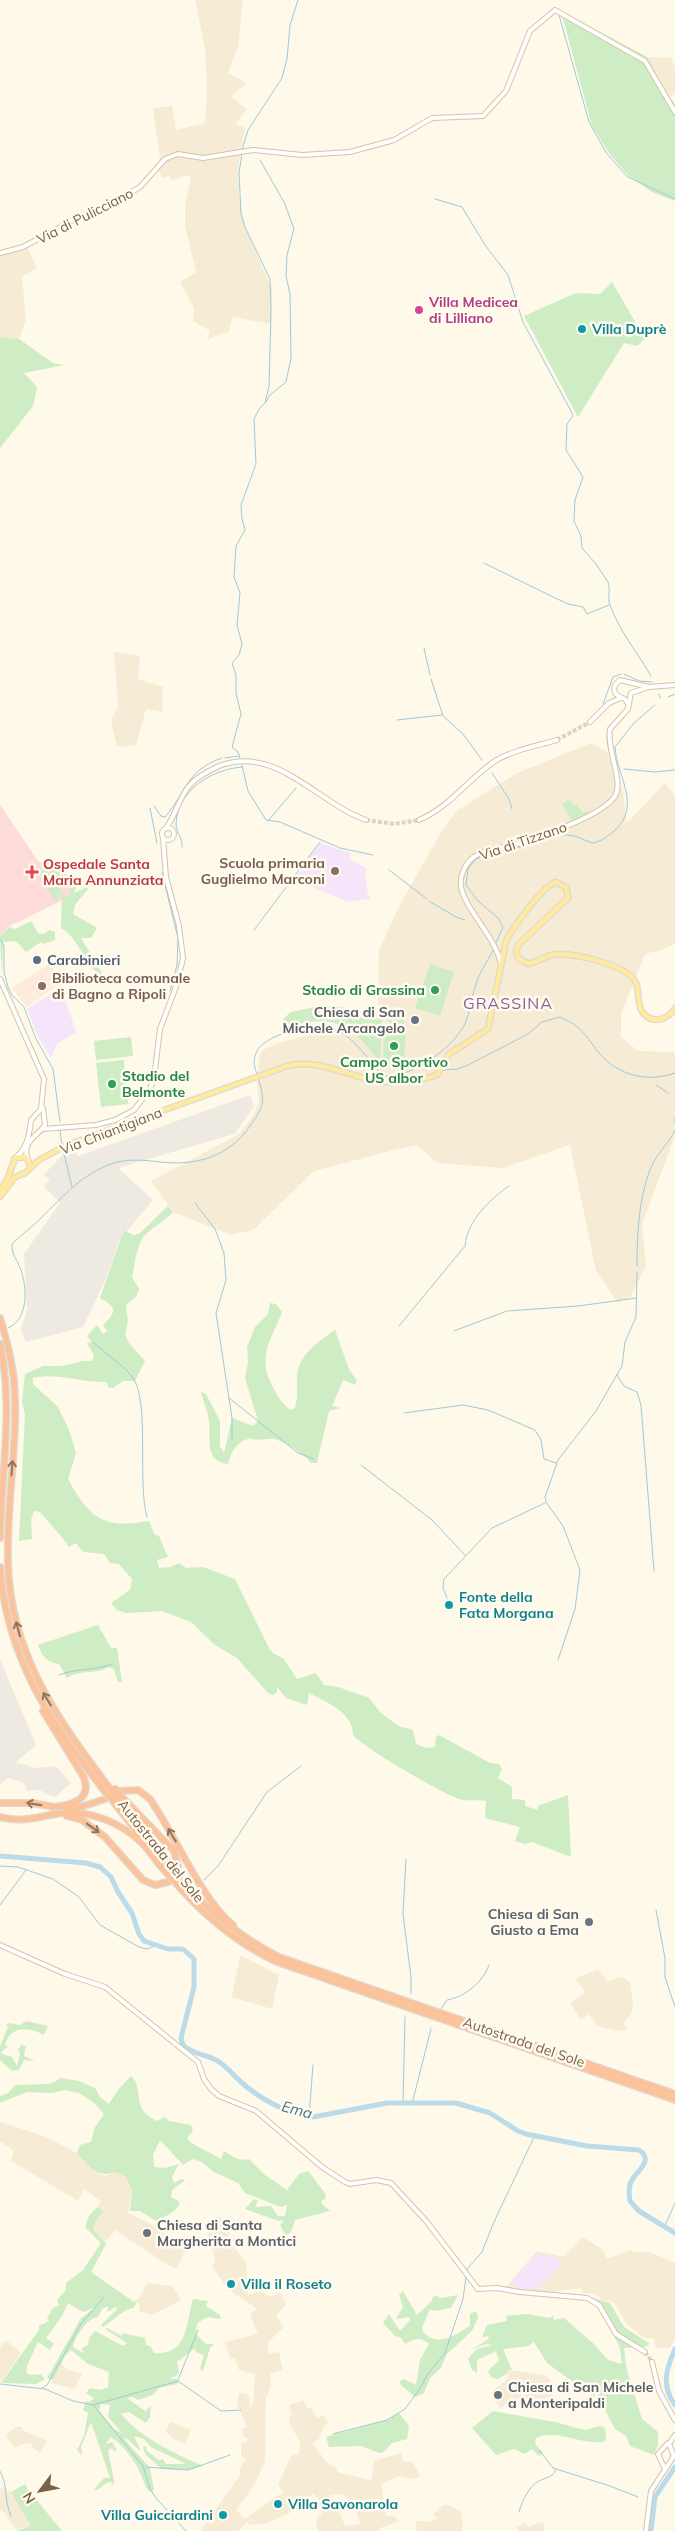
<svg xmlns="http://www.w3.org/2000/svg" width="675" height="2531" font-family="Mulish,sans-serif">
<rect width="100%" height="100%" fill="#fef9e8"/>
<!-- residential -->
<g fill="#f6ecd5">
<polygon points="195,0 243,0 238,47 228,73 246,83 231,97 247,109 235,124 245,128 238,168 239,195 245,227 272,289 271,324 233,317 228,333 222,333 208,340 210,331 193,321 194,308 180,282 196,272 185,226 185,205 191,178 187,175 172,181 169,176 162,178 157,167 160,159 153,108 172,106 176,130 205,123 207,90 205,49"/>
<polygon points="647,57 671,58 675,67 675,93 671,97 668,96"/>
<polygon points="26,244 37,269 22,276 26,319 19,339 0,337 0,251"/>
<polygon points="114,652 140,656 138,679 163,687 162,712 146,709 136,745 117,747 111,720 118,706"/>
<polygon points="591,743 607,752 623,791 627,823 665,783 675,796 675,944 661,950 645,954 621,1014 621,1037 638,1051 675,1052 675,1136 642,1224 646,1265 631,1296 618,1303 596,1271 570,1145 502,1168 437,1163 417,1145 394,1150 314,1171 253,1230 231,1235 173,1212 151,1181 239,1134 251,1119 259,1102 257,1084 259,1058 263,1050 278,1043 313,1034 327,1034 378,1013 379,951 398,908 444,827 458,810 517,773"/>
<polygon points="240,1955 279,1975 272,2009 232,1997"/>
<polygon points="598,1969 608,1981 621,1977 630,1982 633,2002 632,2012 624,2023 627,2030 617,2031 605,2028 597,2025 589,2014 581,2020 570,2003 586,1992 575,1979"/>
<polygon points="0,2122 46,2137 77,2153 100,2174 106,2176 115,2172 126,2177 132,2190 128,2213 157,2227 172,2241 187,2248 176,2269 158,2259 116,2230 103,2244 86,2228 101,2201 84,2189 78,2201 11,2161 14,2151 0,2141"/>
<polygon points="218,2217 229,2219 234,2224 227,2239 246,2262 248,2295 260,2291 271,2297 280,2292 286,2304 276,2316 284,2327 268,2342 268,2354 279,2352 283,2370 270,2373 271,2386 266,2398 265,2461 255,2484 236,2510 245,2519 283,2492 278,2485 291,2456 299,2453 301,2444 290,2424 289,2418 292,2415 289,2405 303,2400 307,2408 312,2409 317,2418 323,2415 328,2423 323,2427 319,2439 312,2443 329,2465 337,2468 337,2472 371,2480 374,2461 401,2453 403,2461 413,2462 420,2476 414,2479 400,2476 381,2484 386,2515 396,2517 398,2522 380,2528 380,2531 318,2531 316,2520 323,2511 338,2509 345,2526 360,2524 354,2502 350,2501 344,2494 330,2495 329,2498 321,2503 313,2493 300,2508 267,2523 251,2525 247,2522 238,2531 200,2531 241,2474 239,2469 246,2459 241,2457 241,2443 247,2442 248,2438 244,2437 242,2429 247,2428 237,2403 239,2393 249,2395 250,2406 253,2405 255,2374 239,2370 235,2358 230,2359 225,2342 258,2334 250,2314 257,2309 229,2290 212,2267 215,2260 206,2227"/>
<polygon points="583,2237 603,2250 606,2259 631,2250 632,2252 650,2252 675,2263 675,2340 669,2348 656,2348 654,2338 644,2338 626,2323 614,2302 602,2300 595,2294 582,2293 581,2288 554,2292 525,2292 505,2288 537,2251 563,2257"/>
<polygon points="147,2283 172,2286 181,2300 152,2315 140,2312 138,2300"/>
<polygon points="6,2340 21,2353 0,2383 0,2347"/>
<polygon points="61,2364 69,2370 82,2373 75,2389 51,2383"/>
<polygon points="508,2370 544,2375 550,2379 552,2395 531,2407 525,2399 512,2400 500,2408 491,2393 508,2378"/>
<polygon points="170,2422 191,2430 185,2444 172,2438 166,2431"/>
<polygon points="16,2427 22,2427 22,2430 47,2441 40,2453 32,2447 32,2444 26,2443 15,2448 6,2435"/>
<polygon points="3,2487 14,2494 32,2526 16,2530 6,2515 2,2510 0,2511 0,2489"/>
<polygon points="443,2505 448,2505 461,2512 463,2531 417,2531 416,2521 431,2522 435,2520 438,2518 433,2515"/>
<polygon points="543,2522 545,2531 518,2531 517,2527 525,2523 528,2527"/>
</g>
<!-- commercial -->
<polygon fill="#ffebdb" points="51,963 59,984 27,1007 12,988"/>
<!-- industrial -->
<g fill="#eeeae1">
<polygon points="250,1095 254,1107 234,1134 118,1168 153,1200 120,1239 106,1278 83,1327 26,1342 21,1329 27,1310 24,1254 60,1203 44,1186 50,1181 44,1174 66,1152 75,1149 78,1156"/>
<polygon points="0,1659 36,1745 16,1762 35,1768 56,1766 71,1783 55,1797 39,1790 27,1791 23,1782 8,1778 0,1785"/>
</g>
<!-- education -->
<g fill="#f6e4fb">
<polygon points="320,843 350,853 349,858 367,869 365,876 368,894 371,898 348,902 294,879"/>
<polygon points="58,989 62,990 76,1032 57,1044 51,1058 38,1037 27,1009"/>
<polygon points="536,2253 559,2258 561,2264 539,2288 525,2290 510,2284"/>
</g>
<!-- medical -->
<polygon fill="#fcdbda" points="0,805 38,861 49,867 55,864 77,885 69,897 10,926 0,936"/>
<!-- green -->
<g fill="#ceedc4" fill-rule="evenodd">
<polygon points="561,11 647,57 668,96 675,104 675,201 652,192 629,176 611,156 592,126"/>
<polygon points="612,282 645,339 637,346 624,343 578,417 524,316 576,293 600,294"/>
<polygon points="0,337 19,339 53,363 64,365 24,373 37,387 33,406 0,448"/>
<polygon points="570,799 574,806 577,804 583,813 588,810 588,814 572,821 562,804"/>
<path d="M55,864L77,885L74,893L87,887L88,889L75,905L73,914L97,928L91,938H81L102,973L100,975C84,963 78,937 61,928L62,892L67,897L71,894L68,890L73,887L62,875L55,878L48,868Z"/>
<path d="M47,868L50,871L43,875L47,882L54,880C63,885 61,894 56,902L39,873Z"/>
<polygon points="31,921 38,933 44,934 49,930 55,932 55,940 43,944 41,942 26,952 16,941 3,942 2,977 0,936 10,927 15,929"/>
<polygon points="430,964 454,972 440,1016 415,1008"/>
<path d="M320,1006C336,1007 352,1005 362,1018L363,1016L382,1020L380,1063C348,1019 334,1016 283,1027L284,1018L291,1012Z"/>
<polygon points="389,1020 404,1020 404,1028 406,1028 404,1065 383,1063 384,1028 390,1028"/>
<polygon points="131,1037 133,1056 96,1060 94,1041"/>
<polygon points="124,1060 128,1104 101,1107 96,1063"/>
<path d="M168,1206L173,1212C164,1222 153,1227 145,1235C136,1245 135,1264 132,1277L139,1289L136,1297L127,1304L126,1308L128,1321L125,1334L129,1343L145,1361L135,1381H123L113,1388L108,1387L107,1382C81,1383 59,1372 33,1378V1384L58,1407L69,1430L76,1453L68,1479C90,1519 103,1529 149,1521L154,1534L159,1536L168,1557L157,1560L159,1568L171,1567L179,1563L186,1568L203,1567L235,1579L269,1648L273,1653L284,1659L297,1679L316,1673L324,1685L338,1687L369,1698L380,1712L398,1726L413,1730L416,1744L426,1748L435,1747L436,1737L439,1735L490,1763L499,1764L502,1769L498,1778L512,1787V1799L525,1800V1806L538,1810V1806L568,1795L571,1857L532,1842L525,1844L515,1841L520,1827L485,1818L486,1801C477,1799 468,1802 459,1799C443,1794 362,1747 353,1735C353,1712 326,1702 309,1693L307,1705L286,1698L277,1687V1692L273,1695L268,1693L237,1658L215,1645L191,1622L162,1611L126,1613L117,1610L111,1603L130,1590L132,1579L119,1564L110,1563L104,1554L83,1552L76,1543L69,1547C60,1534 50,1524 40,1512L34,1511L31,1520L32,1539L19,1541L25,1415L22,1402L25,1374L43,1366H62L83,1361H92L94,1355L87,1343L92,1342L87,1336L97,1325L103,1334L107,1331L103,1325C117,1312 117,1307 100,1298L121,1238L125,1231L134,1235L140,1233Z"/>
<path d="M270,1303L276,1304L282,1312C270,1343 256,1357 274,1389C278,1397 283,1405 291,1410L295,1408C298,1398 297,1387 297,1377C298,1355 319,1341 335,1330L349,1369L357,1381L355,1385L343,1380L332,1406L340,1408L329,1411L317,1463H311C306,1455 284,1441 274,1439C266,1438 257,1442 250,1438C236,1443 232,1450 228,1464C201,1460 213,1434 208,1415C206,1407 203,1401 201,1392L206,1394L220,1421V1446L224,1453L232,1418L253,1426L258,1421L245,1378L248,1362L247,1347L255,1327L268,1314Z"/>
<path d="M98,1625L111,1648H117L122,1682H118L114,1669L109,1667C96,1675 79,1669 67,1678L59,1664C46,1662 43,1657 38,1645Z"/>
<path d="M26,2021L48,2026L44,2035C30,2027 10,2025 5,2045L8,2046L1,2052L2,2054L12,2057L17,2066L20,2054L18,2050L21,2045L26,2046L24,2056L35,2061L24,2060L19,2070L12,2071L0,2060V2046L8,2027L6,2025L10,2023L20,2025Z"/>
<path d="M131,2076C145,2089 130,2109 157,2121L165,2117L169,2121L191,2125L193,2131L187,2138C192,2146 211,2152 221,2159L224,2151C232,2156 240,2162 249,2159L265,2175L287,2190L299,2174L308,2171L325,2193L326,2199L322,2200L321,2203L330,2211L295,2220L291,2232L286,2236L280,2225L284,2220L278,2221L245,2209L254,2199L258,2201L255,2207L271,2206L278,2216H285L287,2205L281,2207L245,2193L238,2183L214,2172L202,2162L193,2159L183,2165L160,2140L153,2155L154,2167L165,2168L179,2164L172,2177L174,2183L181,2179L185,2180L172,2190L171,2197L180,2202C178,2212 165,2216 156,2221L140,2211H130L132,2190L126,2177L115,2172C97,2179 90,2166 77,2153L80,2145L91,2142L95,2127L104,2114L93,2102L79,2093L65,2090L52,2093L27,2092L0,2103V2096L8,2093L15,2085L50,2084L61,2078L79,2081L95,2088L100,2097L109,2104L118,2090Z"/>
<path d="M97,2207L104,2211L96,2220L93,2230L106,2244L91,2272L134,2302L138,2300L133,2308L126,2310L103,2327L101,2325L117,2309L116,2307L107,2312L108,2306L102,2309L98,2317C88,2317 74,2338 73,2347L83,2353L82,2348L88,2345L89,2338L95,2331L123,2346L127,2343L105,2329L107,2328L122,2336V2333L145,2338L146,2345L151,2347L154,2353C189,2356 186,2321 193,2299L208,2301L206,2306L220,2315L221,2319L208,2317L197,2323L196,2334L206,2344H214L210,2348L203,2371L200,2369L204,2355L196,2352L195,2348L177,2362L179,2373L170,2379H177L178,2384L159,2388L153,2395L138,2400L133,2397L127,2398L145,2411L151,2406L150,2417L146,2423L129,2412L121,2414C142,2439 174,2453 203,2466L188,2470L162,2469L145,2454L143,2447L146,2446L147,2451L159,2460L163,2459L166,2464H186L151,2447L144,2439L134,2436L141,2452L126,2438L124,2439L150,2468L154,2490L150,2492C144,2487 144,2481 141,2474C135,2461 122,2443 110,2437L106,2444L112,2442L117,2450L114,2452L112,2448L108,2450L114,2481L113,2486L111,2482C104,2482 101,2490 93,2491L104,2478H110L91,2422L81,2447L82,2456L75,2447L78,2449L84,2435L88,2413L83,2410L86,2401L90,2402L94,2398L86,2393L90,2388L100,2390L108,2387L109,2372L88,2364L71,2350L65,2356L53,2380L47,2378L81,2318L96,2307L83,2312L68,2303L62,2316L46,2338L54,2344L50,2350L38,2342L28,2364L26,2372L30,2375L41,2374L45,2379L36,2384L1,2383L39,2330V2326L49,2321L47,2318L53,2308L59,2305L57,2300L66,2290V2283L83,2270L101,2243L85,2227L89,2216ZM101,2404L110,2405L108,2417L122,2433L114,2429L99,2410Z"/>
<path d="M403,2291L417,2315L431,2302L434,2295L441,2298L458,2295L451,2308L434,2311L430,2309L422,2328L423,2332C438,2348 455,2335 470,2326V2314L476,2311L478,2318L472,2331L447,2354L441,2368L430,2378L424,2393L415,2397L401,2385L400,2381L404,2379L416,2385L420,2360L429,2344C421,2336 414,2339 405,2344L401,2338L395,2336L383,2323L389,2314L400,2331L410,2320L409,2317L396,2319L403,2307L399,2295Z"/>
<polygon points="580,2294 610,2303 624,2327 650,2344 645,2347 624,2348 626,2367 642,2419 658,2432 658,2445 654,2455 630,2446 626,2436 615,2429 596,2393 594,2397 547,2363 534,2342 528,2346 503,2349 512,2370 508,2370 507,2374 497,2379 491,2377 488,2371 499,2360 496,2351 477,2360 477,2373 472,2370 468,2359 477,2349 493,2345 486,2344 471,2350 489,2339 488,2336 482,2337 487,2325 507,2321 506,2316 528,2314 549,2318 553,2316 554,2320 564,2318 595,2345 608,2360 622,2364 620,2348 601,2310 591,2302 577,2298"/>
<path d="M493,2411L555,2422L585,2430L600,2426L605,2428L606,2441C582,2447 558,2427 536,2438L535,2444L543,2453L539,2456L532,2449L525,2454L514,2449L496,2455L472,2428Z"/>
<polygon points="399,2413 409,2426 407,2439 392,2443 384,2452 379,2453 361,2446 329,2447 326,2437 387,2420"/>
<polygon points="25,2484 28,2490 34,2491 35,2498 62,2531 16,2531 31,2526 11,2492"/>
</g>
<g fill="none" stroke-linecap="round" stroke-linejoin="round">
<!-- stream -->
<g stroke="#9fc9dc" stroke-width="1">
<polyline points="559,15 589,122 607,154 628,177 675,199"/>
<polyline points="242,150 248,130 282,78 287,59 290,25 298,0"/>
<polyline points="260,160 285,204 294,229 287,255 286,276 290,294 291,358 286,382 270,395 266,402"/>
<path d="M435,199L462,207L485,245L508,275L523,322L572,413L573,416L567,424L566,450L583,477L575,500L574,521L581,536L582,548L596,564L608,582C611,590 607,597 610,605C619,631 638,653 651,676"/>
<polyline points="484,563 551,596 568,604 583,607 587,614 609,605"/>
<polyline points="424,648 430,675"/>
<polyline points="624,674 639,681 652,682"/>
<polyline points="431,679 443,716 463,734 482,760"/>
<polyline points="659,694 660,698"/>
<polyline points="668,697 675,694"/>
<polyline points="603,704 613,677 621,674"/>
<polyline points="397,720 442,715"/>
<polyline points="225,758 239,756"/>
<polyline points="240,758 238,752 232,747 241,714 236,693 236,675 232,663 239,655 242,644 237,625 240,593 234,577 236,546 245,530 242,519 241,505 256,464 254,419 259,409 265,403 269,386 271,311 270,279 245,227 241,214 239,173 242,154"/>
<polyline points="242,765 248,791 266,820 280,822 340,848 373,855"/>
<polyline points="624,769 655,772 675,770"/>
<polyline points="492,773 509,799 512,809"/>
<path d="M154,806L161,816L165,817C186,793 186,770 222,758"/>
<polyline points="150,808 157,843"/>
<polyline points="268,821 296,788"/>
<path d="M182,847C183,839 176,832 176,824C177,790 213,769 242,767"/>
<polyline points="389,870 427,899"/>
<polyline points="162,873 178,938 177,965 170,991"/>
<polyline points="429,901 456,917 465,920"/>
<polyline points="254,930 320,842"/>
<polyline points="0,939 4,946 4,972 8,987 12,995 24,1007 36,1039 53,1069 60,1122"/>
<path d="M495,945L503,927L498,918L478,901L466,885L468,869L475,860L482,856L524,846L558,834L575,836L592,843C600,842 607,837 613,832C643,806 617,778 615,747L633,724L655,705"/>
<polyline points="422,1063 439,1069"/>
<path d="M443,1070L458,1069L468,1065L528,1034L542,1022L560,1017C589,1029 589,1046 608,1062C628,1078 652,1081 675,1073"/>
<path d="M257,1074C245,1046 273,1036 295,1030C305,1028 318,1024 329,1027C353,1034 367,1059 383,1076C410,1079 453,1048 465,1024C470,1013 471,999 475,987C479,973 487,962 494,949"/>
<polyline points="656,1085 668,1093"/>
<polyline points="675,1117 675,1123"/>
<polyline points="60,1130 62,1146"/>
<polyline points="63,1150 72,1187"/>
<polyline points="195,1203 215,1229 224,1253 226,1280 216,1313 232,1418 232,1440"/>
<path d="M637,1266C637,1232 639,1193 653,1163C659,1151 670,1142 675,1130"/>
<path d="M399,1326L465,1246C467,1221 490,1199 509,1186"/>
<path d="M8,1328C29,1319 27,1288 21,1270C18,1261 11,1254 12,1244C21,1235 31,1228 40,1219C64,1196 76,1179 108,1165C125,1158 143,1160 160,1162C196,1166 229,1157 250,1126C264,1106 266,1102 258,1078"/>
<polyline points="454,1331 507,1311 578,1306 636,1298"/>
<path d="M93,1342C105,1354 123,1364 133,1378C150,1403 137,1482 147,1517"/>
<polyline points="617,1375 624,1386 637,1392 641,1405 654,1571"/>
<polyline points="229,1398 298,1453 314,1459"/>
<polyline points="404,1413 463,1405 488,1410 535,1430 541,1440 544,1459 556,1463"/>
<polyline points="361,1465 432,1520 465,1555"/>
<polyline points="447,1598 443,1588 444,1579 492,1528 545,1503"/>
<polyline points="558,1660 575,1609 580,1570 563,1526 546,1502 545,1497 558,1460 596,1411 622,1366 625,1342 636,1317 637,1272"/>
<path d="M59,1675C76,1668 95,1671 112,1664"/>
<polyline points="406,1859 403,1914 411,1977 411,1994"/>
<polyline points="0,1866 18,1867 53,1879 79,1897 100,1925 139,1947 147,1949 158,1945"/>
<polyline points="204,1880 218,1866 267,1792 301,1766"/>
<polyline points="0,1905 26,1870"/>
<polyline points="656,1910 665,1958 665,1977 675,2007"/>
<path d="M441,2009L447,2000C465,1997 483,1982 489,1965"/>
<polyline points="403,2103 405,2017"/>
<polyline points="412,2104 431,2029"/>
<polyline points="309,2117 313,2065"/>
<polyline points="664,2228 675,2203"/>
<polyline points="467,2273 467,2269 482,2252 493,2224 535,2135"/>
<polyline points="178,2380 198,2330"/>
<polyline points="0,2384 45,2389 73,2401 93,2405 178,2381 221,2411 241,2410"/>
<polyline points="42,2388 47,2385 81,2324 104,2297"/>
<polyline points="94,2406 143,2466 150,2489 156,2498 186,2531"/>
<polyline points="333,2434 387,2420 405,2409 421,2387 427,2375 445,2353 463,2299 466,2277"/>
<polyline points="539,2450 553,2468 610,2486 638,2497"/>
<polyline points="146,2467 188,2470 230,2455"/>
<path d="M0,2471C8,2485 4,2501 11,2516"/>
<path d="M519,2512C522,2501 529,2486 539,2481C547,2477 552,2478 556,2470"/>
</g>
<!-- river -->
<g stroke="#badbea" stroke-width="5">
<path d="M0,1856L86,1863L100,1867L111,1877L118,1892L132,1913L139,1934L144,1941L168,1949H183L194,1959V1987L181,2038L183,2045C194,2055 206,2054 218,2061C227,2067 233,2075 241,2082C259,2098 288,2115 313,2117L387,2103H456L490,2113L518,2131L526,2134L587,2146L639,2150C654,2160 638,2170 632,2180C628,2186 629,2194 630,2201L639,2211L675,2233"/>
<path d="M675,2349C666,2369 661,2386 675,2405"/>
<polyline points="651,2531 655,2497 675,2467"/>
</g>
<!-- secondary-tunnel -->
<g stroke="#ddd3c0" stroke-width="4" stroke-dasharray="4 2" stroke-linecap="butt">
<polyline points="557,740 590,722"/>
<polyline points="366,820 394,824 419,820"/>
<polyline points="645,2352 652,2362"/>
</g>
<!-- secondary casing -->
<g stroke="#d4c4a9" stroke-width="6">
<g id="secondary">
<polyline points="0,253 23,247 81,216 119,200 140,187 165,159 178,154 203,158 253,150 302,155 350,152 394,140 432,118 483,116 506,91 530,31 555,10 645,61 675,112"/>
<path d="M628,704L625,699C618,696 612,694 615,685L620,680L649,687L675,685"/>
<polyline points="590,722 609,703 621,698"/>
<path d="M419,820C450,807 467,780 495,761C513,750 537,746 557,740"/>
<path d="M166,828C176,815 179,797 190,785C198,776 208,771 219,766C276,744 317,803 366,820"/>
<circle cx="168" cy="834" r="6"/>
<path d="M501,964C495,936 466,911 461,887C459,876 466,862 474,857C485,849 501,848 514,845C536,839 604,815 615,796C624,782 606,748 610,729L628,709L631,693L649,687"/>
<path d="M0,979L44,1079L41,1109L31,1120C30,1132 27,1149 16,1157"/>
<polyline points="43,1129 96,1125 115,1120 134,1110 150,1089 154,1078 160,1029 177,984 183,958 179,926 166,877 163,838"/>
<path d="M28,1160C21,1141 37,1137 45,1125L43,1108"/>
<polyline points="0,1945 65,1974 105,1987 198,2062 204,2079 211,2089 219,2096 256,2111 322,2167 345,2182 350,2184 376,2180 391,2183 427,2222 478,2289 497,2288 520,2292 587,2298 599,2305 616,2334 645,2352"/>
<polyline points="652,2362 659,2391 675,2420"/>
<polyline points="665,2469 658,2454 668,2443"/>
<polyline points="646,2531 651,2491 674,2456 669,2444 675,2435"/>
</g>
</g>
<!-- primary casing -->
<g stroke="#dfd9d3" stroke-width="7">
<g id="primary">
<polyline points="0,1191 8,1178 15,1158 25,1157 29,1162 30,1168"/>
<path d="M0,1197L15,1177L25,1173L39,1160L67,1145L287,1066C319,1058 348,1077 379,1081C397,1084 420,1081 437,1075L449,1054L488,1029L506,941C513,927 541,889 555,882L566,887L568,898L519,944L516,952L519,959L529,964C539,961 548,954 558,954C577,954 628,965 636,983C640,993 636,1008 646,1016C656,1024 669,1018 675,1008"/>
</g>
</g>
<!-- highway casing -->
<g stroke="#dfd9d3" stroke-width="8">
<g id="highway">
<path d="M0,1318C6,1338 12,1359 14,1381C19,1441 6,1502 8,1563C10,1654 58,1720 111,1790"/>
<path d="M0,1344C14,1409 1,1473 0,1538"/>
<path d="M0,1567C6,1658 51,1724 106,1793"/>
<path d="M43,1711L83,1776C94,1800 70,1806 52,1807"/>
<path d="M120,1791L138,1790L150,1799C175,1835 201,1899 233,1925"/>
<polyline points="119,1794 174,1851 178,1866"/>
<polyline points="116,1796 174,1870"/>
<polyline points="112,1800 146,1843"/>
<polyline points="0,1803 32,1803 55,1807"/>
<polyline points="67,1808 81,1807 105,1799"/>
<polyline points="67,1816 82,1820 105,1837 143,1880 155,1885 168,1882"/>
<path d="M0,1817C27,1824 39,1815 64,1813C92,1811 121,1823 141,1842C152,1853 159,1867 171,1877"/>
<path d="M177,1874C206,1910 238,1936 279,1957L675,2094"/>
<path d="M173,1880C203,1915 236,1943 277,1962L675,2100"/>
</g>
</g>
<!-- secondary -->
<use href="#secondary" stroke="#fff" stroke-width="4"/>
<!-- primary -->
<use href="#primary" stroke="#ffea9d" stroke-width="4.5"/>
<!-- highway -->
<use href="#highway" stroke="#fcc39b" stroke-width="5.5"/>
<!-- highway-bridge casing -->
<g stroke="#dfd9d3" stroke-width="8" stroke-linecap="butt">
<g id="highway-bridge">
<polyline points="115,1788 119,1794"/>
<polyline points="111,1790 116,1796"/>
<polyline points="106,1793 112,1800"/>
<polyline points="174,1870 177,1874"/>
<polyline points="171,1877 173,1880"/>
</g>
</g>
<!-- highway-bridge -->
<use href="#highway-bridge" stroke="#fcc39b" stroke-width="5.5"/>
</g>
<!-- one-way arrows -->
<defs><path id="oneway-shaft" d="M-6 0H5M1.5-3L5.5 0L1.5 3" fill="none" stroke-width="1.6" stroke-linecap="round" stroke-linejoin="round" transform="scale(1.25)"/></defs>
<g stroke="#947559">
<use href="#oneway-shaft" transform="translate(12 1468) rotate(-86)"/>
<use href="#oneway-shaft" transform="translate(18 1629) rotate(-105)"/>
<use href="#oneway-shaft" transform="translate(47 1699) rotate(-121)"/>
<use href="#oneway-shaft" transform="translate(34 1804) rotate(-171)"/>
<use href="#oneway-shaft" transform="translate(93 1828) rotate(36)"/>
<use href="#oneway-shaft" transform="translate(172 1835) rotate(-121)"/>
</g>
<!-- markers -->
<circle fill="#d1479c" stroke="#fffbef" stroke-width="2" cx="419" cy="310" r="5"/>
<g fill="#0f9aa8" stroke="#fffbef" stroke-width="2">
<circle cx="582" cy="329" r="5"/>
<circle cx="449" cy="1605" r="5"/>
<circle cx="231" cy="2284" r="5"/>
<circle cx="278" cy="2504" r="5"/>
<circle cx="223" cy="2515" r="5"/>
</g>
<g fill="#8d6e63" stroke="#fffbef" stroke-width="2">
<circle cx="335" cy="871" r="5"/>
<circle cx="42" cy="986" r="5"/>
</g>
<path fill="#e0444e" stroke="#fffbef" stroke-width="2" d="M29.5 864.5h5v5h5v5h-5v5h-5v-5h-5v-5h5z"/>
<circle fill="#5c6f8a" stroke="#fffbef" stroke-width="2" cx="37" cy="960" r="5"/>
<g fill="#2e9e5b" stroke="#fffbef" stroke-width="2">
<circle cx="435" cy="990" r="5"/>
<circle cx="394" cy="1046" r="5"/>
<circle cx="112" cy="1084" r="5"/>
</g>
<g fill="#6b7280" stroke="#fffbef" stroke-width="2">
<circle cx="415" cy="1020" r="5"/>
<circle cx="589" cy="1922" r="5"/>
<circle cx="147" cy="2233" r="5"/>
<circle cx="498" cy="2395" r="5"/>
</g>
<g text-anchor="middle" stroke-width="5" stroke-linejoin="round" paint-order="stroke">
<!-- street labels -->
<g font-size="14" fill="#7a6249" stroke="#fffbef">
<text transform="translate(85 216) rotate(-27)" y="5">Via di Pulicciano</text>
<text transform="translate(523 841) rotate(-19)" y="5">Via di Tizzano</text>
<text transform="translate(111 1131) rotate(-21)" y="5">Via Chiantigiana</text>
<text transform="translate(161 1851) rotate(51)" y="5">Autostrada del Sole</text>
<text transform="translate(524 2042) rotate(19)" y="5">Autostrada del Sole</text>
</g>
<!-- hotel labels -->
<g font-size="14" font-weight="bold" fill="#b23c85" stroke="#fffbef" text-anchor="start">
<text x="429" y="307">Villa Medicea<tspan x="429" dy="16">di Lilliano</tspan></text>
</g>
<!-- culture labels -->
<g font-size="14" font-weight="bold" fill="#0d838f" stroke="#fffbef" text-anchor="start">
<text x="592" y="334">Villa Duprè</text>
<text x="459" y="1602">Fonte della<tspan x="459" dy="16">Fata Morgana</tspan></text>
<text x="241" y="2289">Villa il Roseto</text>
<text x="288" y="2509">Villa Savonarola</text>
<text x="213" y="2520" text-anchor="end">Villa Guicciardini</text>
</g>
<!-- education labels -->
<g font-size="14" font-weight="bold" fill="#785e54" stroke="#fffbef" text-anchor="end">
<text x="325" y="868">Scuola primaria<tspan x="325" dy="16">Guglielmo Marconi</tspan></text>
<text x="52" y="983" text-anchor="start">Bibilioteca comunale<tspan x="52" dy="16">di Bagno a Ripoli</tspan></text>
</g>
<!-- health labels -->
<g font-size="14" font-weight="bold" fill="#be3a42" stroke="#fffbef" text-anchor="start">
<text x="43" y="869">Ospedale Santa<tspan x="43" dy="16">Maria Annunziata</tspan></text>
</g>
<!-- service labels -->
<g font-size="14" font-weight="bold" fill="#4e5e75" stroke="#fffbef" text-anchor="start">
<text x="47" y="965">Carabinieri</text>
</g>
<!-- leisure labels -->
<g font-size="14" font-weight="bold" fill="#27864d" stroke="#fffbef" text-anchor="end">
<text x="425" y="995">Stadio di Grassina</text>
<text x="394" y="1067" text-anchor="middle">Campo Sportivo<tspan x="394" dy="16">US albor</tspan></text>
<text x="122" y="1081" text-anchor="start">Stadio del<tspan x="122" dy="16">Belmonte</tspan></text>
</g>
<!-- worship labels -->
<g font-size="14" font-weight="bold" fill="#5b616d" stroke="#fffbef" text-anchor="end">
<text x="405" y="1017">Chiesa di San<tspan x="405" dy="16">Michele Arcangelo</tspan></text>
<text x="579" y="1919">Chiesa di San<tspan x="579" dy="16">Giusto a Ema</tspan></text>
<text x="157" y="2230" text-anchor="start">Chiesa di Santa<tspan x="157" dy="16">Margherita a Montici</tspan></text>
<text x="508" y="2392" text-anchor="start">Chiesa di San Michele<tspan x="508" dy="16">a Monteripaldi</tspan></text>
</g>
<!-- water labels -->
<g font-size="15" font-style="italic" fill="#41758f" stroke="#fffbef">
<text transform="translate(297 2110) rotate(15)" y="5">Ema</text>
</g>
<!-- quarter labels -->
<g font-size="16" letter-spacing="1" fill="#8c6197" stroke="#fffbef">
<text x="508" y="1009">GRASSINA</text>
</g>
</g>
<!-- north arrow -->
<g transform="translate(40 2491) rotate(238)" stroke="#fffbef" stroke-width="4" paint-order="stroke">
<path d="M0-4L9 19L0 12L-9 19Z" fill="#7a6249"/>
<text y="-8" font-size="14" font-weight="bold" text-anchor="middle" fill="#7a6249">N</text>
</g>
</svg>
